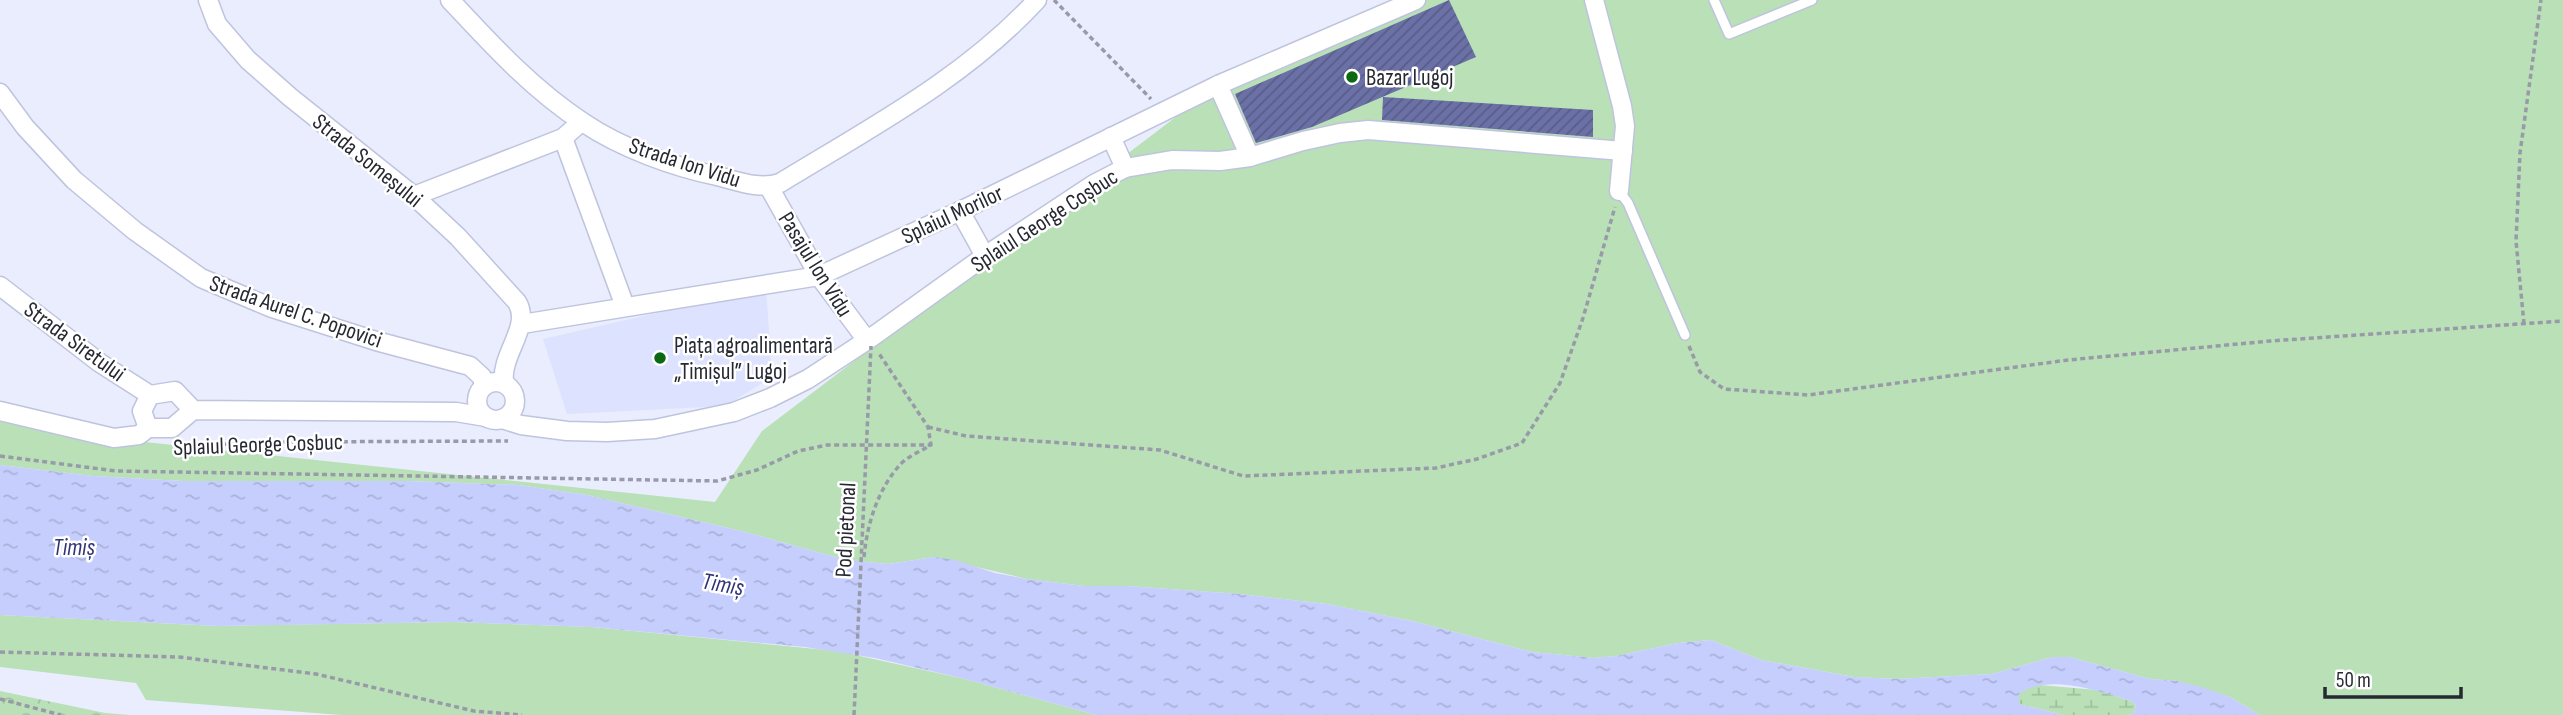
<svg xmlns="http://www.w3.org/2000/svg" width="2563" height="715" font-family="'Sofia Sans Condensed',sans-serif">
<defs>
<pattern id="wetland-marsh" width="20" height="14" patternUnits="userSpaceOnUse" patternTransform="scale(1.75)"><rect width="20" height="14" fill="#b9e0b7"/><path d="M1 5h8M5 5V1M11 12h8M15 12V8" fill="none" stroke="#9fc09e"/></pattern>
<pattern id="park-crowns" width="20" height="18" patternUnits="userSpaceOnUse" patternTransform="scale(1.75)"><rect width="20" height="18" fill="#b9e0b7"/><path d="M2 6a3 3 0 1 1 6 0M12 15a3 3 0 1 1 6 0" fill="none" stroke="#9fc09e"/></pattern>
<pattern id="water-ripples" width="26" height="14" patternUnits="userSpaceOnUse" patternTransform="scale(1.75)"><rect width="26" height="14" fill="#c6cefd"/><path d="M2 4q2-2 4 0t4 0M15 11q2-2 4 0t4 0" fill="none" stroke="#aab1d9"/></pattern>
<pattern id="building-hatch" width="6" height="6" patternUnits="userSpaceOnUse" patternTransform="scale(1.75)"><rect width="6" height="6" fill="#6b71a6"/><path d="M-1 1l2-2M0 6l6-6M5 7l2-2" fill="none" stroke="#585d88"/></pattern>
</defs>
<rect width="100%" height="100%" fill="#eaedfd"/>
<!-- built -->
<polygon fill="#dde2fe" points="766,288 772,377 725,406 567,414 543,339"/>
<!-- green -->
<g fill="#b9e0b7">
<polygon points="1416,0 2563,0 2563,715 2260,715 2230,697 2177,681 2150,679 2070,657 2053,657 1992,674 1897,679 1854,677 1761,660 1711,640 1678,643 1616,656 1594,658 1532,652 1412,621 1327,604 1240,594 1127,586 1084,586 1027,579 934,557 888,564 846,560 741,531 587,495 519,485 409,481 183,481 93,476 0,465 0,420 41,431 715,502 762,431 1218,85"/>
<polygon points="0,615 217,626 453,622 592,627 837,651 965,679 1096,715 341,715 146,700 136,683 0,667"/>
</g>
<!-- wetland -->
<polygon fill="url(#wetland-marsh)" points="2040,685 2097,690 2131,701 2136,705 2134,713 2127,715 2063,715 2019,704 2019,694 2028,687"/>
<!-- park -->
<polygon fill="url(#park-crowns)" points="0,691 105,713 130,715 0,715"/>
<!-- water -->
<path fill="url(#water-ripples)" d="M0,465L93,476L183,481H409L519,485L587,495L741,531L846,560L888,564L934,557L955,560L995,573L1027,579L1084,586H1127L1240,594L1327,604L1412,621L1532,652L1594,658L1616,656L1678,643L1711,640L1761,660L1854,677L1897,679L1992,674L2053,657H2070L2150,679L2177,681L2201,687L2230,697L2260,715H2127L2134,713L2136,705L2131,701C2100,691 2047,673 2019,694V704L2063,715H1096L965,679L875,658L805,647L592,627L453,622L218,626L0,615Z"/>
<!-- building -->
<g fill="url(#building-hatch)">
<polygon points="1449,0 1476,57 1312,127 1256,143 1235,94"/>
<polygon points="1383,97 1593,110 1593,137 1382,120"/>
</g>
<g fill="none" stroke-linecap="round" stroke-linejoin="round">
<!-- lane casing -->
<g stroke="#bfc4de" stroke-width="12">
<g id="lane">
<polyline points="1714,0 1729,34 1812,0"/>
<polyline points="1619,191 1628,203 1685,335"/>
</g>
</g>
<!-- street casing -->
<g stroke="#bfc4de" stroke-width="21">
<g id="street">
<path d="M208,0L217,24L248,60L290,97L414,196L458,237L517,302C532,327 500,354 504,383"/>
<path d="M450,0C491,44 533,90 584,123C621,148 674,167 717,176C738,181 759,190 780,183C870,128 965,78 1037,0"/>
<polyline points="1594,0 1622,106 1625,126 1619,191"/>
<polyline points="1218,85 1250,157"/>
<polyline points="0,93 25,127 74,180 135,231 201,278 272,308 376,341 470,366 482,377 484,386"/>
<polyline points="1111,137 1125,168"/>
<polyline points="563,138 623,301"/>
<polyline points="769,187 819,276 866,339"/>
<polyline points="414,196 563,138 581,122"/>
<polyline points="960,211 985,256"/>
<polyline points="0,286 100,363 150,395"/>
<polyline points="522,324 819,276 960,211 1218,85 1416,0"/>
<circle cx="496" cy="401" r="19"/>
<polyline points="193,410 175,391 150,395 142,411 148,428 172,428 193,410 456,412 486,417"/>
<polyline points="0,411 114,438 139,435 148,428"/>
<polyline points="502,419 521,425 567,431 607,432 655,429 734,412 770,398 808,379 872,337 985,256 1094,184 1125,168 1172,160 1220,161 1250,157 1303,141 1340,133 1368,130 1623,151"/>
</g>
</g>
<!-- path -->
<g stroke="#989aa8" stroke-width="3.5" stroke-dasharray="5 3.5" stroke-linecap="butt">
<polyline points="1054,0 1151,99"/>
<polyline points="2524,324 2516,241 2520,153 2541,0"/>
<polyline points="1689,346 1700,372 1724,389 1808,395 2068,360 2270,341 2563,321"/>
<polyline points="928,427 966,436 1160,450 1243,476 1436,468 1477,459 1522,443 1560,383 1583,318 1615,207"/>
<polyline points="173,447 266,442 508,441"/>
<polyline points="0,456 116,471 717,481 757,470 798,451 827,445 931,445"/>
<path d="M864,557C867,525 877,491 899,466C906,457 921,451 931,445L928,427L878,352"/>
<polyline points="0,652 179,657 316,674 474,711 522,715"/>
<polyline points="0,699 61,715"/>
</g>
<!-- lane -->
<use href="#lane" stroke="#fff" stroke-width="9"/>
<!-- street -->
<use href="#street" stroke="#fff" stroke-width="18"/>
<!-- path-bridge -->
<polyline stroke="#989aa8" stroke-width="3.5" stroke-dasharray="5 3.5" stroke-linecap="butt" points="854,715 871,346"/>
</g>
<!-- markers -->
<g fill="#0b6913" stroke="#fff" stroke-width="2.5">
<circle cx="1352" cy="77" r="7"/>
<circle cx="660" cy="358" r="7"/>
</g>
<g text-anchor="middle" stroke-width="5" stroke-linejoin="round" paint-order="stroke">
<!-- poi labels -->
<g font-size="23" fill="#262832" stroke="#fff" text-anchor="start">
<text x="1366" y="85">Bazar Lugoj</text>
<text x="674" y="353">Piața agroalimentară<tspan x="674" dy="26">„Timișul” Lugoj</tspan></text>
</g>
<!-- street labels -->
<g font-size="23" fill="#262832" stroke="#fff">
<text transform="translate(368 160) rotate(39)" y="8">Strada Someșului</text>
<text transform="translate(685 162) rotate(18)" y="8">Strada Ion Vidu</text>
<text transform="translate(952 214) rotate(-25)" y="8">Splaiul Morilor</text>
<text transform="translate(1044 220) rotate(-33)" y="8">Splaiul George Coșbuc</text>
<text transform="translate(816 264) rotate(58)" y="8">Pasajul Ion Vidu</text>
<text transform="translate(296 311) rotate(19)" y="8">Strada Aurel C. Popovici</text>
<text transform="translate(75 341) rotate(36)" y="8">Strada Siretului</text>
<text transform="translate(258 444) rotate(-2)" y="8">Splaiul George Coșbuc</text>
<text transform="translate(845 530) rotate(-87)" y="8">Pod pietonal</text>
</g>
<!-- water labels -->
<g font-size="24" font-style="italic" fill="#323478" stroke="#fff">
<text x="74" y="555">Timiș</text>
<text transform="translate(723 584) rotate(10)" y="8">Timiș</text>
</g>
</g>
<!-- scale -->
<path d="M2325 687v10h136v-10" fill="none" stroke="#262832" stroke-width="3.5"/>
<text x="2336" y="687" font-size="21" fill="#262832" stroke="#ffffff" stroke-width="5" paint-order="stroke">50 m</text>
</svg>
